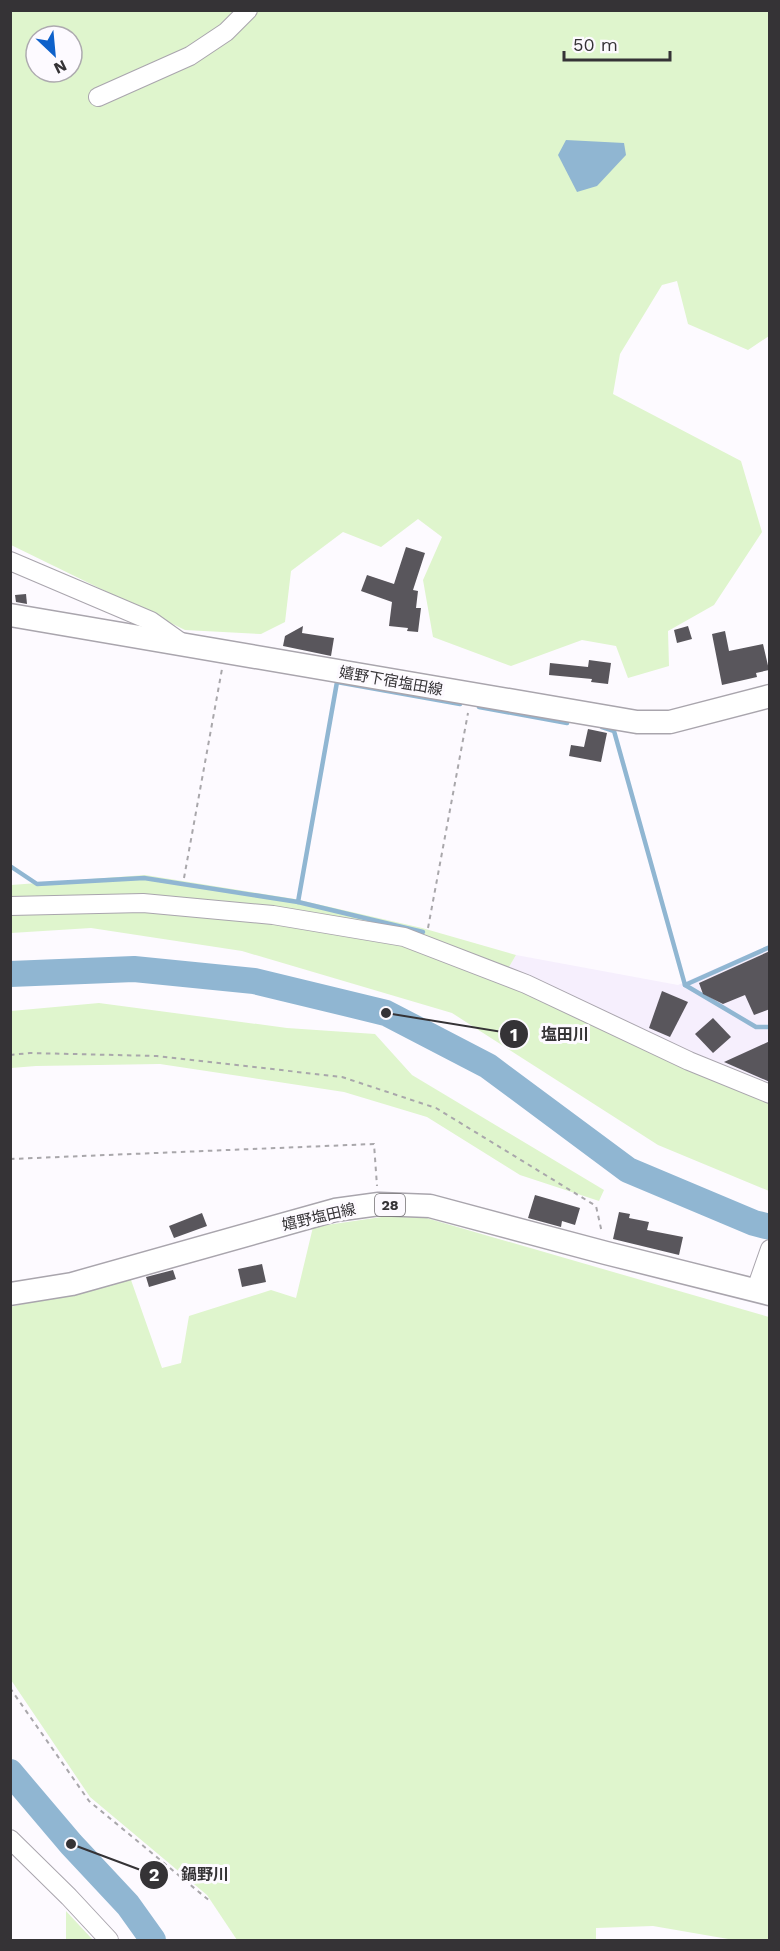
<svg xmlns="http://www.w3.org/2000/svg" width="780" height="1951" font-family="'Work Sans','Noto Sans JP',sans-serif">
<rect width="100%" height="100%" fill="#fdfaff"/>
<!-- built -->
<polygon fill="#f6effd" points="769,945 769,1103 510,983 509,967 516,955 678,985"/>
<!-- green -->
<g fill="#dff5cd" fill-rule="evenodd">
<path d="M11,11H769V336L748,350L688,324L677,281L662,285L620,354L613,394L741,461L762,532L714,605L668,631L669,666L628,678L616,646L582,640L511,666L433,637L423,580L442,537L418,519L381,547L343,532L291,571L285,622L261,634L185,630L11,545ZM36,36H72V72H36Z"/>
<polygon points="145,875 295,899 422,928 516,955 509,967 510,983 769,1103 769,1191 658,1145 452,1013 242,951 91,928 11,933 11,885"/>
<polygon points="99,1003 287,1028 375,1034 412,1075 604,1190 599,1201 520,1175 427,1117 344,1092 160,1064 36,1066 11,1068 11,1011"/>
<polygon points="409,1213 769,1317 769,1940 734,1940 653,1926 596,1928 596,1940 237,1940 207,1895 90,1797 11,1680 10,1307 131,1280 162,1368 181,1363 189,1316 271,1290 296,1298 313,1227"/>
<polygon points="66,1911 93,1940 66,1940"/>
</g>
<!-- water -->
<polygon fill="#90b6d2" points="566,140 624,143 626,155 597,186 577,192 558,155"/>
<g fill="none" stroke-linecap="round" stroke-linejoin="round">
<!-- stream -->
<g stroke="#90b6d2" stroke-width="4.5">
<polyline points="479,707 567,723"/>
<polyline points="602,727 614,731 685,985 770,947"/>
<polyline points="10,866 37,884 144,878 298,902 337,682 460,704"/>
<polyline points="298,902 423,932"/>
<polyline points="685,985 756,1027 770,1027"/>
</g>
<!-- river -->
<g stroke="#90b6d2" stroke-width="26">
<polyline points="10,974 134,969 254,981 386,1013 488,1066 628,1170 754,1223 770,1227"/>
<polyline points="10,1772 71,1844 128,1905 153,1940"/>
</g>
</g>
<!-- building -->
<g fill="#59565c">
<polygon points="406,547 425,553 413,590 418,591 416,608 421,608 418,632 407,631 408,628 389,626 392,602 361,591 367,575 394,584"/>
<polygon points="26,594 27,604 16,602 15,595"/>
<polygon points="303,626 302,633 334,638 331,656 283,646 285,636"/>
<polygon points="688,626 692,639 677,643 674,630"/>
<polygon points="725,631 729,651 763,644 769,670 756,673 757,677 722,685 712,634"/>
<polygon points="589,660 611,663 608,684 591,682 592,679 549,675 550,663 588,667"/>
<polygon points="588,729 607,733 601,762 569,756 571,745 584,747"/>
<polygon points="770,951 770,1009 754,1015 745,995 723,1004 703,994 699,983"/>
<polygon points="662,991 688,1002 670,1037 649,1028"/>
<polygon points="713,1018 731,1037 713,1053 695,1034"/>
<polygon points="770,1041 770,1082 724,1062"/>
<polygon points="535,1195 580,1208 575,1225 562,1221 561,1227 528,1218"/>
<polygon points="619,1212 630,1214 629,1218 649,1222 647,1230 683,1237 679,1255 613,1239"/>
<polygon points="202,1213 207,1226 174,1238 169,1226"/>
<polygon points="262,1264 266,1282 242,1287 238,1269"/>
<polygon points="173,1270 176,1279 149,1287 146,1277"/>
</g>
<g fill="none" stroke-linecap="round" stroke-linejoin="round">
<!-- minor casing -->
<g stroke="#a9a5ad" stroke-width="20">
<g id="minor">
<polyline points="98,97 190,56 226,32 248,10"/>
<polyline points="10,561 151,621 182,643"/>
<polyline points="10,906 143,903 273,915 404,937 526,984 689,1061 770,1094"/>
<polyline points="756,1289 770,1249"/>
<polyline points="10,1839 69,1897 109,1940"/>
</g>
</g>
<!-- major casing -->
<g stroke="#a9a5ad" stroke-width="25">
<g id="major">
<polyline points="10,615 637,722 670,722 770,696"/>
<polyline points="10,1294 72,1284 335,1210 379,1204 430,1206 606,1253 770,1294"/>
</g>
</g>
<!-- path -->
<g stroke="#a9a7ab" stroke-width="2" stroke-dasharray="4.5 4.5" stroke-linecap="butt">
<polyline points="184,878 222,669"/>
<polyline points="428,928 468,713"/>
<polyline points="10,1055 30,1053 157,1056 342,1077 436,1108 596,1206 602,1233"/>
<polyline points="10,1159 374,1144 377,1186"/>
<polyline points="10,1688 89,1801 211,1902"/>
</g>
<!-- minor -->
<use href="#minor" stroke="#fff" stroke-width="18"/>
<!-- major -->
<use href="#major" stroke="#fff" stroke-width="22"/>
</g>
<g text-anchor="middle" stroke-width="6" stroke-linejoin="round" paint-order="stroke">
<!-- shield labels -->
<rect fill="#fdfaff" stroke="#716f72" stroke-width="1.5" x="375" y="1194" width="30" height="22" rx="4.5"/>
<g font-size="14" font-weight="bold" fill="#353336">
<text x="390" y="1210">28</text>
</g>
<!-- street labels -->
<g font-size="15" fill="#353336" stroke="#fdfaff">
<text transform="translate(391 681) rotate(10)" y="5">嬉野下宿塩田線</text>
<text transform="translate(319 1217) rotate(-13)" y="5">嬉野塩田線</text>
</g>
</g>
<!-- callouts -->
<path fill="none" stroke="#353336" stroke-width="2" d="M386 1013L514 1034M71 1844L154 1875"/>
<g fill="#353336" stroke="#fdfaff" stroke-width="2">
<circle cx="386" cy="1013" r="6"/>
<circle cx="71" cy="1844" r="6"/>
<circle cx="514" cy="1034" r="15"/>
<circle cx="154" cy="1875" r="15"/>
</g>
<g font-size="18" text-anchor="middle" font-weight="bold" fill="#fff">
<text x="514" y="1041">1</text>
<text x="154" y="1881">2</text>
</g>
<g font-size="16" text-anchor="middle" font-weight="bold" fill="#353336" stroke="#fdfaff" stroke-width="6" stroke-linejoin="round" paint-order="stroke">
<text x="565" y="1040">塩田川</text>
<text x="205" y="1880">鍋野川</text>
</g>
<!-- border -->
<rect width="780" height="1951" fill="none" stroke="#353336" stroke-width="24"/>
<!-- north arrow -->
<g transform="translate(54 54) rotate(154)"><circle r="28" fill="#fdfaff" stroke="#adaaaf" stroke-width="1.5"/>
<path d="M0-4.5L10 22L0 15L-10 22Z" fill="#0e61ca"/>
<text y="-9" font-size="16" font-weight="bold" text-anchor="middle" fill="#353336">N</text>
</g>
<!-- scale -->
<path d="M564 51v9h106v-9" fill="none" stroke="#353336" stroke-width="3"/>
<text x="573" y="51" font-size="18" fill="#353336" stroke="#fdfaff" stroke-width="4.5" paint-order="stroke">50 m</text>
</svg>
